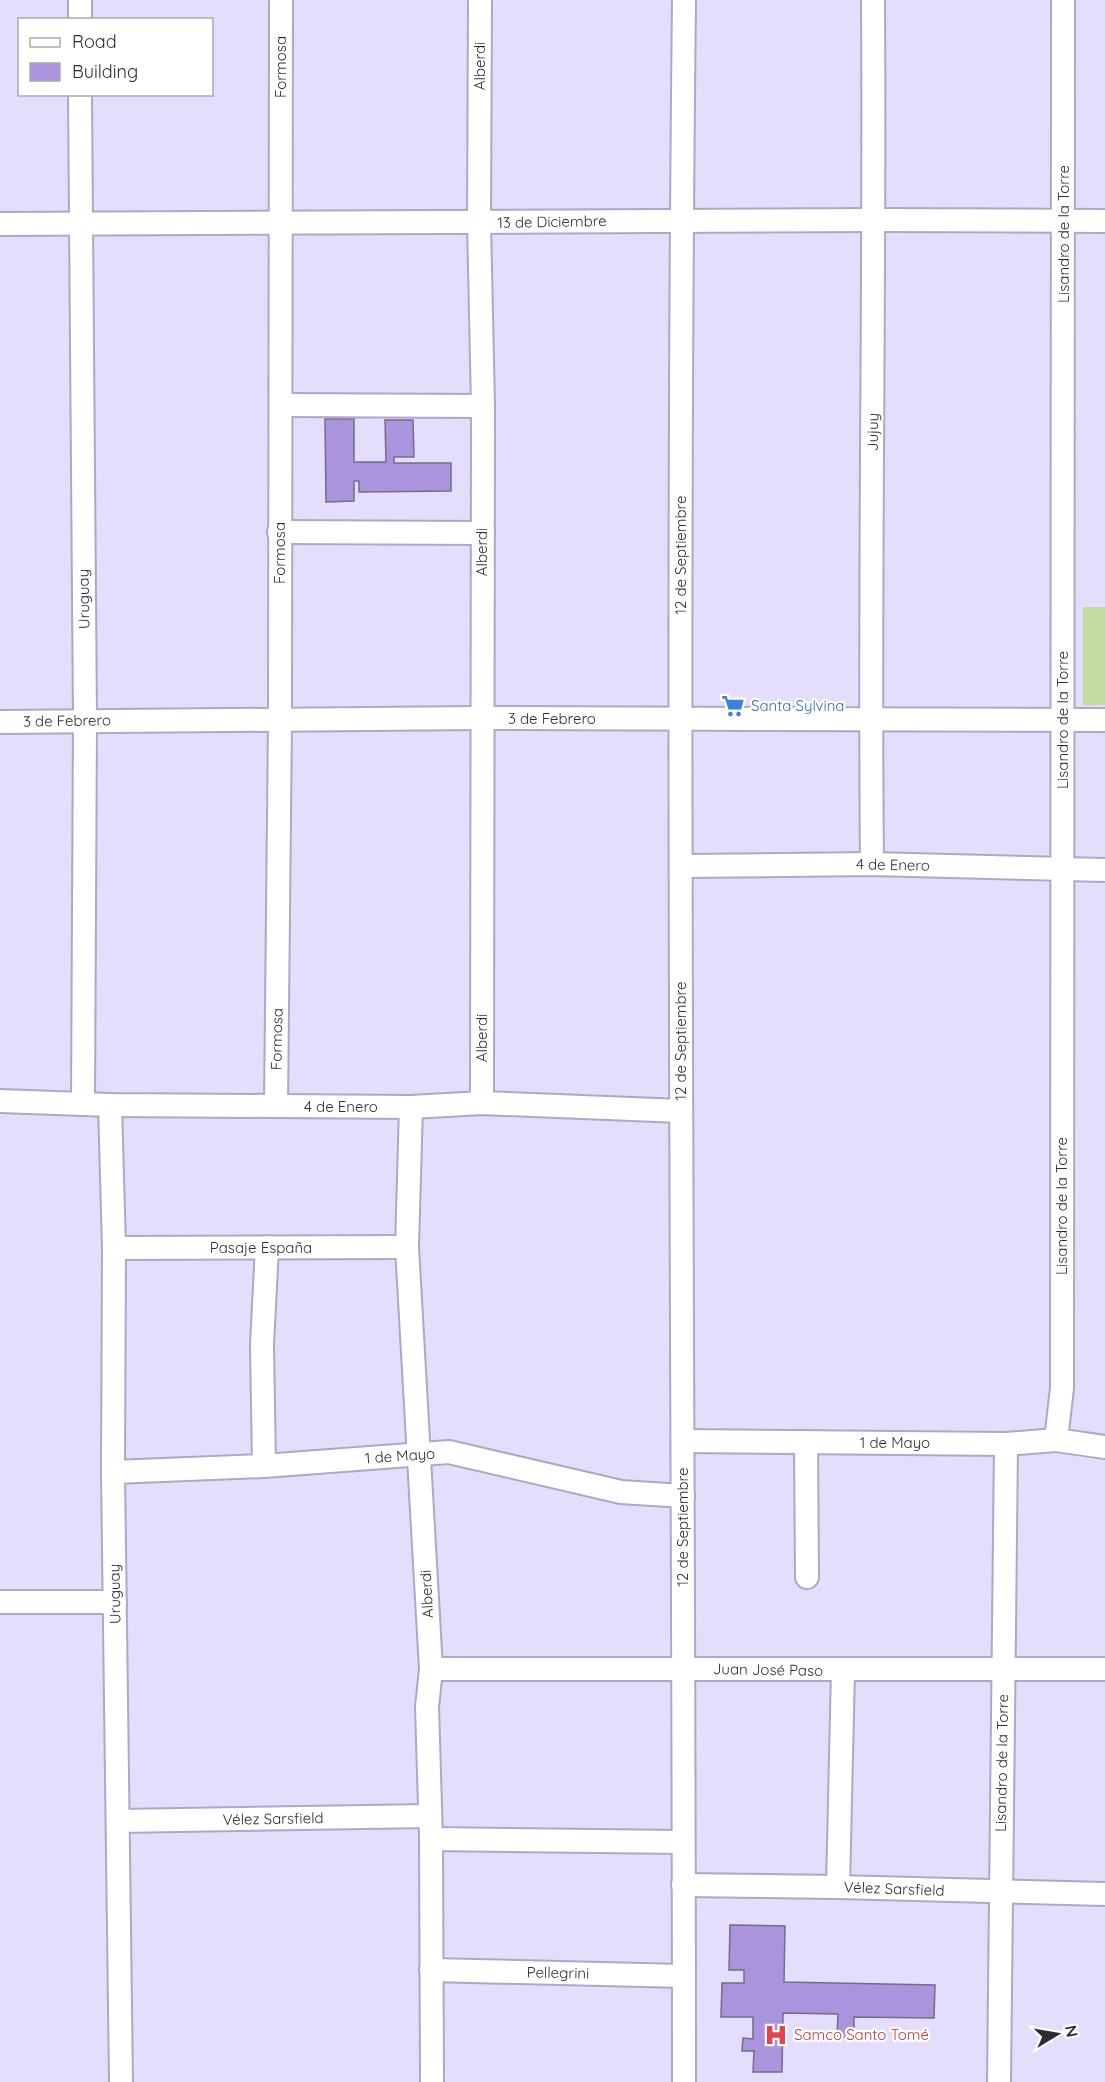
<svg xmlns="http://www.w3.org/2000/svg" width="1105" height="2082" font-family="Quicksand,sans-serif">
<rect width="100%" height="100%" fill="#e5ddfc"/>
<!-- green -->
<rect fill="#c2dd9f" x="1083" y="607" width="22" height="98"/>
<!-- building -->
<g fill="#aa94dd" stroke="#746d88" stroke-width="1.5">
<polygon points="325,419 354,419 354,462 386,462 385,420 413,420 414,457 394,457 394,463 451,463 451,491 359,492 359,481 354,481 354,501 326,502"/>
<polygon points="730,1925 785,1926 784,1982 935,1985 934,2018 854,2017 854,2037 837,2037 838,2014 783,2013 782,2072 753,2072 754,2051 742,2051 743,2038 753,2039 753,2017 721,2017 722,1983 744,1983 744,1970 729,1970"/>
</g>
<g fill="none" stroke-linecap="round" stroke-linejoin="round">
<!-- minor casing -->
<g stroke="#afa7c5" stroke-width="26">
<g id="minor">
<polyline points="80,0 80,20"/>
<polyline points="480,0 479,222 483,406 482,1103"/>
<polyline points="80,94 85,720 83,1104"/>
<polyline points="0,224 875,220 1105,221"/>
<polyline points="281,405 483,406"/>
<polyline points="279,532 483,533"/>
<polyline points="0,722 481,718 1105,720"/>
<path d="M872,864C869,576 875,288 873,0"/>
<polyline points="681,866 872,864 1105,870"/>
<polyline points="0,1101 110,1105 276,1106 411,1107 482,1103 681,1111"/>
<polyline points="110,1105 114,1248 113,1472 121,2082"/>
<polyline points="276,1106 280,720 281,0"/>
<polyline points="411,1107 407,1247 431,1669 427,1707 431,1839 432,2082"/>
<polyline points="114,1248 407,1247"/>
<polyline points="1056,1440 1062,1388 1063,0"/>
<polyline points="684,1441 1006,1444 1056,1440 1105,1447"/>
<polyline points="806,1442 807,1577"/>
<polyline points="264,1466 262,1345 267,1247"/>
<polyline points="113,1472 264,1466 449,1452 621,1492 683,1496"/>
<polyline points="0,1602 115,1602"/>
<polyline points="431,1669 1105,1669"/>
<polyline points="118,1821 429,1816"/>
<polyline points="431,1839 682,1842"/>
<polyline points="683,1885 838,1887 1105,1894"/>
<polyline points="838,1887 843,1670"/>
<polyline points="431,1970 684,1976"/>
<path d="M684,2082C684,1388 676,694 684,0"/>
<polyline points="999,2082 1006,1444"/>
</g>
</g>
<!-- minor -->
<use href="#minor" stroke="#fff" stroke-width="22"/>
</g>
<!-- icons -->
<defs>
<g id="supermarket-bare" transform="scale(1.8)"><path d="M-6-5.5h2.5l.6 2H6L4.5 2H-2.5L-4.4-4H-6ZM-1.5 3.2a1.3 1.3 0 1 0 .1 0ZM3 3.2a1.3 1.3 0 1 0 .1 0Z" fill="#3f7fe0" stroke="#fff" stroke-width="2.5" paint-order="stroke"/></g>
<g id="hospital-bare" transform="scale(1.8)"><path d="M-5-5h3v3.5h4V-5h3V5h-3V1.5h-4V5h-3Z" fill="#e0444e" stroke="#fff" stroke-width="2.5" paint-order="stroke"/></g>
</defs>
<g fill-rule="evenodd">
<use href="#supermarket-bare" x="733" y="706"/>
<use href="#hospital-bare" x="776" y="2035"/>
</g>
<g text-anchor="middle" stroke-width="4.5" stroke-linejoin="round" paint-order="stroke">
<!-- street labels -->
<g font-size="15" fill="#2e2b37" stroke="#fff">
<text transform="translate(480 66) rotate(-90)" y="5">Alberdi</text>
<text transform="translate(281 67) rotate(-90)" y="5">Formosa</text>
<text transform="translate(552 222) rotate(-1)" y="5">13 de Diciembre</text>
<text transform="translate(1064 234) rotate(-90)" y="5">Lisandro de la Torre</text>
<text transform="translate(873 432) rotate(-89)" y="5">Jujuy</text>
<text transform="translate(482 552) rotate(-90)" y="5">Alberdi</text>
<text transform="translate(280 553) rotate(-90)" y="5">Formosa</text>
<text transform="translate(681 555) rotate(-90)" y="5">12 de Septiembre</text>
<text transform="translate(84 599) rotate(-91)" y="5">Uruguay</text>
<text x="552" y="724">3 de Febrero</text>
<text transform="translate(1063 720) rotate(-90)" y="5">Lisandro de la Torre</text>
<text transform="translate(67 721) rotate(-1)" y="5">3 de Febrero</text>
<text transform="translate(893 865) rotate(1)" y="5">4 de Enero</text>
<text transform="translate(482 1038) rotate(-90)" y="5">Alberdi</text>
<text transform="translate(277 1039) rotate(-89)" y="5">Formosa</text>
<text transform="translate(681 1041) rotate(-90)" y="5">12 de Septiembre</text>
<text x="341" y="1112">4 de Enero</text>
<text transform="translate(1062 1206) rotate(-90)" y="5">Lisandro de la Torre</text>
<text x="261" y="1253">Pasaje España</text>
<text x="895" y="1448">1 de Mayo</text>
<text transform="translate(400 1456) rotate(-4)" y="5">1 de Mayo</text>
<text transform="translate(683 1527) rotate(-90)" y="5">12 de Septiembre</text>
<text transform="translate(115 1594) rotate(-91)" y="5">Uruguay</text>
<text transform="translate(427 1594) rotate(-93)" y="5">Alberdi</text>
<text transform="translate(768 1670) rotate(1)" y="5">Juan José Paso</text>
<text transform="translate(1002 1763) rotate(-89)" y="5">Lisandro de la Torre</text>
<text transform="translate(273 1819) rotate(-1)" y="5">Vélez Sarsfield</text>
<text transform="translate(894 1889) rotate(2)" y="5">Vélez Sarsfield</text>
<text transform="translate(558 1973) rotate(1)" y="5">Pellegrini</text>
</g>
<!-- shop labels -->
<g font-size="15" fill="#366cbe" stroke="#fff" text-anchor="start">
<text x="751" y="711">Santa Sylvina</text>
</g>
<!-- health labels -->
<g font-size="15" fill="#be3a42" stroke="#fff" text-anchor="start">
<text x="794" y="2040">Samco Santo Tomé</text>
</g>
</g>
<!-- legend -->
<rect x="18" y="18" width="195" height="78" fill="#ffffff" stroke="#abaaaf" stroke-width="1.5"/>
<rect x="30" y="38" width="30" height="9" fill="#ffffff" stroke="#abaaaf" stroke-width="1.5"/>
<text x="72" y="48" font-size="18" fill="#2e2b37">Road</text>
<rect x="30" y="63" width="30" height="18" fill="#aa94dd" stroke="#abaaaf" stroke-width="1.5"/>
<text x="72" y="78" font-size="18" fill="#2e2b37">Building</text>
<!-- north arrow -->
<g transform="translate(1057 2034) rotate(79)" stroke="#ffffff" stroke-width="4.5" paint-order="stroke">
<path d="M0-4.5L10 22L0 15L-10 22Z" fill="#2e2b37"/>
<text y="-9" font-size="16" font-weight="bold" text-anchor="middle" fill="#2e2b37">N</text>
</g>
</svg>
